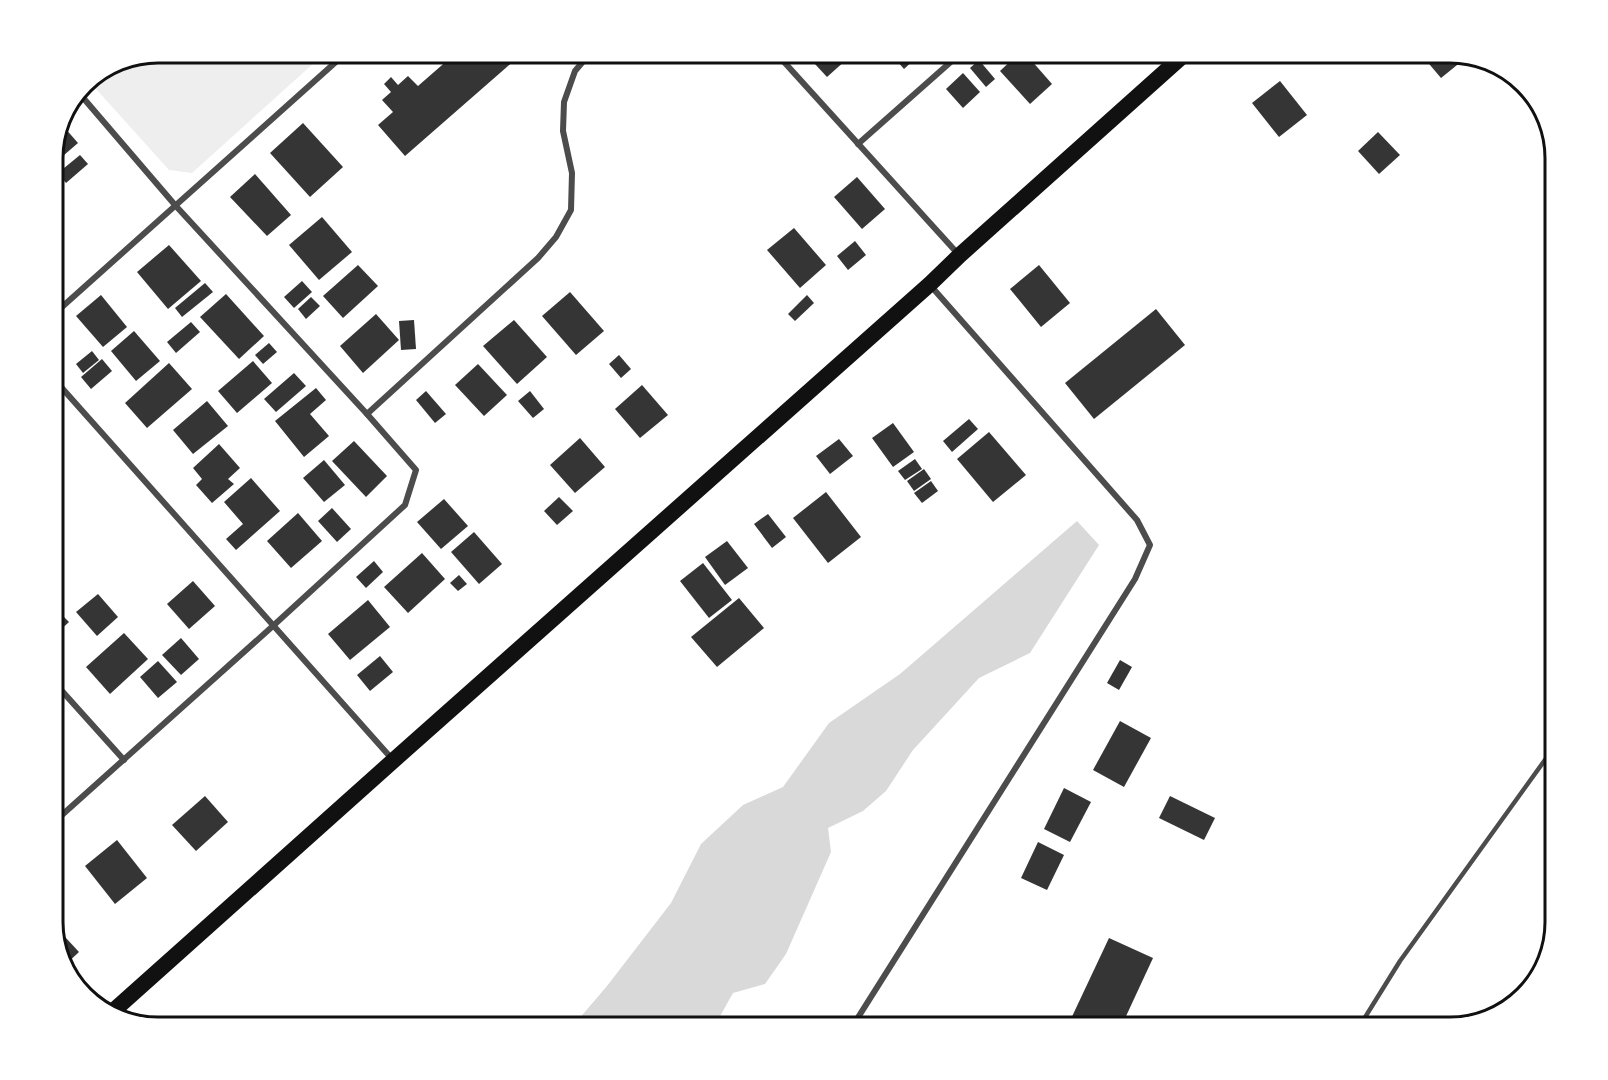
<svg xmlns="http://www.w3.org/2000/svg" width="1608" height="1080" font-family="'Exo 2',sans-serif">
<rect width="100%" height="100%" fill="#fff"/>
<!-- green -->
<polygon fill="#eee" points="158,53 158,52 325,53 192,173 169,170 88,80 118,60"/>
<!-- water -->
<polygon fill="#d9d9d9" points="1077,521 1099,545 1030,653 979,678 913,750 886,791 863,811 828,828 831,852 786,954 765,984 733,993 719,1018 718,1027 572,1027 607,986 671,903 701,844 743,805 783,787 829,723 900,674"/>
<!-- building -->
<g fill="#353535">
<polygon points="457,52 524,52 405,156 378,125 393,112 382,100 391,92 384,84 391,77 398,85 408,76 418,86"/>
<polygon points="826,52 839,52 846,60 827,77 814,63"/>
<polygon points="889,52 913,52 917,57 904,69"/>
<polygon points="1020,52 1024,52 1052,84 1030,104 1000,71"/>
<polygon points="1419,52 1450,52 1457,55 1462,61 1441,78"/>
<polygon points="979,60 995,79 986,87 970,68"/>
<polygon points="963,73 980,92 963,108 946,89"/>
<polygon points="1280,81 1307,115 1279,137 1252,103"/>
<polygon points="303,123 343,167 310,197 270,153"/>
<polygon points="64,127 78,143 56,162 53,159 53,152"/>
<polygon points="1378,132 1400,155 1379,174 1358,151"/>
<polygon points="80,155 88,164 66,183 58,173"/>
<polygon points="255,174 291,215 267,236 230,197"/>
<polygon points="857,177 885,209 862,229 834,197"/>
<polygon points="322,217 352,252 319,280 289,245"/>
<polygon points="794,228 826,265 800,288 767,250"/>
<polygon points="855,241 866,255 848,270 837,256"/>
<polygon points="169,245 201,281 168,309 137,272"/>
<polygon points="358,265 378,286 343,318 323,296"/>
<polygon points="1039,265 1070,303 1041,327 1010,289"/>
<polygon points="302,281 312,292 294,308 284,297"/>
<polygon points="205,283 213,292 182,317 175,308"/>
<polygon points="570,292 604,331 576,355 542,316"/>
<polygon points="226,294 264,336 239,359 200,317"/>
<polygon points="101,295 127,327 103,347 76,316"/>
<polygon points="807,295 814,303 795,321 788,314"/>
<polygon points="311,297 320,306 306,319 298,309"/>
<polygon points="1156,309 1185,345 1094,419 1065,383"/>
<polygon points="376,314 399,340 363,373 340,346"/>
<polygon points="414,320 416,349 401,350 399,321"/>
<polygon points="514,320 547,357 517,384 483,346"/>
<polygon points="191,322 200,332 176,353 167,342"/>
<polygon points="134,331 160,361 136,381 111,351"/>
<polygon points="269,343 277,352 263,364 255,355"/>
<polygon points="92,351 99,360 83,373 76,364"/>
<polygon points="619,355 631,369 621,378 609,364"/>
<polygon points="102,359 112,371 91,389 81,377"/>
<polygon points="253,361 272,383 237,413 218,391"/>
<polygon points="169,363 192,389 147,428 125,403"/>
<polygon points="478,364 507,395 484,416 455,385"/>
<polygon points="294,373 306,386 276,412 264,399"/>
<polygon points="642,385 668,415 640,438 615,409"/>
<polygon points="316,388 326,400 310,414 329,436 304,457 275,421"/>
<polygon points="426,391 446,414 435,423 416,400"/>
<polygon points="530,391 544,409 533,418 518,401"/>
<polygon points="207,401 228,426 193,454 173,430"/>
<polygon points="969,419 978,429 952,452 943,441"/>
<polygon points="893,423 914,452 893,467 872,438"/>
<polygon points="989,432 1026,475 993,502 957,459"/>
<polygon points="580,438 605,467 575,493 550,465"/>
<polygon points="839,439 853,456 830,474 816,456"/>
<polygon points="354,441 387,476 366,497 332,461"/>
<polygon points="219,444 240,468 228,479 234,484 212,503 196,485 202,479 193,468"/>
<polygon points="915,459 922,469 905,480 898,471"/>
<polygon points="324,460 345,485 324,502 303,478"/>
<polygon points="924,469 931,479 914,491 907,481"/>
<polygon points="251,478 280,511 236,550 226,539 243,524 224,502"/>
<polygon points="931,481 938,491 922,503 914,493"/>
<polygon points="826,492 861,537 828,563 793,518"/>
<polygon points="559,497 573,511 557,525 544,511"/>
<polygon points="444,499 468,526 441,549 417,522"/>
<polygon points="332,508 351,529 337,542 318,521"/>
<polygon points="298,513 322,541 291,568 267,541"/>
<polygon points="768,514 786,537 772,548 754,524"/>
<polygon points="474,532 502,564 479,584 451,552"/>
<polygon points="727,541 748,568 725,585 705,557"/>
<polygon points="422,553 445,579 408,613 384,587"/>
<polygon points="374,561 383,572 366,588 356,577"/>
<polygon points="703,563 732,600 709,618 680,581"/>
<polygon points="459,575 467,584 458,591 450,583"/>
<polygon points="193,581 215,606 189,629 167,604"/>
<polygon points="98,594 118,617 97,636 76,612"/>
<polygon points="739,598 764,628 717,667 691,637"/>
<polygon points="368,600 390,627 350,660 328,634"/>
<polygon points="56,609 69,622 55,635 53,633 53,612"/>
<polygon points="124,633 148,659 110,694 86,667"/>
<polygon points="181,638 199,659 181,675 162,655"/>
<polygon points="380,656 393,672 370,691 357,675"/>
<polygon points="1120,660 1132,667 1119,690 1107,683"/>
<polygon points="158,661 177,682 158,698 140,677"/>
<polygon points="1120,721 1151,738 1124,787 1093,770"/>
<polygon points="1064,788 1091,802 1070,842 1044,829"/>
<polygon points="205,796 228,822 196,851 172,825"/>
<polygon points="1170,796 1215,818 1204,840 1159,818"/>
<polygon points="117,840 147,878 115,904 85,866"/>
<polygon points="1038,842 1064,855 1047,890 1021,878"/>
<polygon points="53,924 79,952 64,966 53,928"/>
<polygon points="1109,938 1153,958 1121,1027 1077,1027 1069,1023"/>
</g>
<g fill="none" stroke-linecap="round" stroke-linejoin="round">
<!-- service -->
<polyline stroke="#4c4c4c" stroke-width="4.5" points="1359,1027 1400,961 1555,746"/>
<!-- minor -->
<g stroke="#4c4c4c" stroke-width="6">
<polyline points="775,52 959,255"/>
<polyline points="858,144 962,52"/>
<polyline points="53,315 347,52"/>
<polyline points="53,378 393,760"/>
<polyline points="367,414 538,258 556,237 571,210 572,173 563,131 564,102 575,71 591,52"/>
<polyline points="53,681 124,760"/>
<polyline points="53,823 274,625 405,505 416,470 367,414 175,205 79,93"/>
<polyline points="852,1027 1135,579 1150,545 1137,520 930,285"/>
</g>
<!-- trunk -->
<polyline stroke="#111" stroke-width="16" points="111,1013 394,760 930,284 960,255 1187,52"/>
</g>
<!-- crop -->
<path d="M0 0H1608V1080H0ZM158 63H1450A95 95 0 0 1 1545 158V922A95 95 0 0 1 1450 1017H158A95 95 0 0 1 63 922V158A95 95 0 0 1 158 63Z" fill="#fff" fill-rule="evenodd"/>
<path fill="none" stroke="#111" stroke-width="3" d="M158 63H1450A95 95 0 0 1 1545 158V922A95 95 0 0 1 1450 1017H158A95 95 0 0 1 63 922V158A95 95 0 0 1 158 63Z"/>
</svg>
